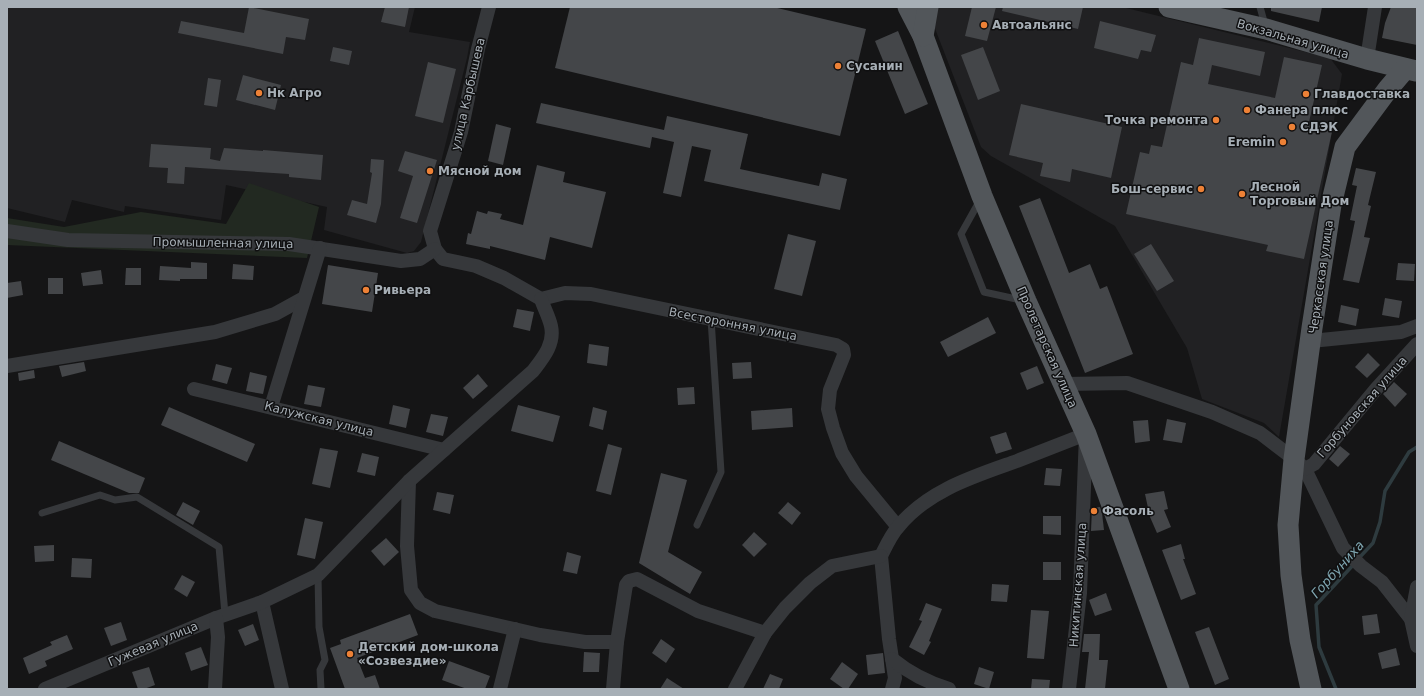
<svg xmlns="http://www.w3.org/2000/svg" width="1424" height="696" font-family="'DejaVu Sans',sans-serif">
<rect width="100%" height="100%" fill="#151516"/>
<!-- built -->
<g fill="#212123">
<polygon points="7,7 415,7 409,32 470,42 467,58 421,242 414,251 407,253 324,230 327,207 226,185 221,220 125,206 124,212 72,200 65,222 7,208"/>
<polygon points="938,7 1122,7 1330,58 1342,74 1279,437 1264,423 1202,399 1187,348 1115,226 991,156 981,147 934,26"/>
</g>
<!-- green -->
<polygon fill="#222921" points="249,183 319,207 307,258 7,245 7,218 64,227 141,212 226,224"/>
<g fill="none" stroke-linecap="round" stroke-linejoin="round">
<!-- stream -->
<g stroke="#2e3b3f" stroke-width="3.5">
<polyline points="1359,558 1373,543 1380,522 1385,491 1409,452 1417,447"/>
<polyline points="1336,689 1319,647 1316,605 1355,563"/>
</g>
</g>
<!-- building -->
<g fill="#444649">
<polygon points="249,7 309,19 305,40 286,37 283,54 178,33 181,21 244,33"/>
<polygon points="385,7 409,7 405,27 381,22"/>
<polygon points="570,7 773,7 866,29 840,136 555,68"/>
<polygon points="972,7 996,7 987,41 965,36"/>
<polygon points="1003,7 1083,7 1078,29 1002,11"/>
<polygon points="1271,7 1322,7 1319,22 1271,11"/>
<polygon points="1391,7 1417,7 1417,45 1382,38 1385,23"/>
<polygon points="1100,21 1156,35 1151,52 1141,50 1138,59 1094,48"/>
<polygon points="898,31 928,104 905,114 875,41"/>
<polygon points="1199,38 1265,52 1260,76 1212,65 1208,84 1275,98 1284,57 1322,65 1309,122 1333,127 1304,259 1266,251 1268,245 1126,214 1140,152 1149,154 1151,145 1162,147 1181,62 1193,65"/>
<polygon points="333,47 352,51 349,65 330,61"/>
<polygon points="983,47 1000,91 978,100 961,55"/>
<polygon points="428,62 456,69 443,123 415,116"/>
<polygon points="243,75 281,85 275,110 236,100"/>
<polygon points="208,78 221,80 217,107 204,105"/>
<polygon points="541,103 664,130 667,116 748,134 740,169 819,186 822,173 847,179 840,210 704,181 711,150 692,146 681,197 663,193 674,142 652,137 650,148 536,123"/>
<polygon points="1021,104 1122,127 1111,178 1072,169 1070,182 1040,176 1043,163 1009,155"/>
<polygon points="496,124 511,128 503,165 488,161"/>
<polygon points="151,144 211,148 210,159 220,161 224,148 263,151 263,150 323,155 321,180 289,177 289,174 185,167 184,184 167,183 168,168 149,167"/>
<polygon points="405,151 437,160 417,223 400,218 413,176 398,171"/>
<polygon points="371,159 384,160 381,204 376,223 347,215 352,200 367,204 372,173 370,172"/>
<polygon points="537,165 565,172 563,182 606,192 592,248 550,237 545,260 490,246 490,249 466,244 468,233 471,234 477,211 487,214 488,211 502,214 500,219 523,225"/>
<polygon points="1356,168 1376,172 1368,205 1371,206 1364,237 1370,238 1359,283 1343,280 1355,221 1350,220 1357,186 1352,185"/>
<polygon points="1040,198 1069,273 1090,264 1100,289 1107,286 1133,354 1085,373 1019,206"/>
<polygon points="788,234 816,241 802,296 774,289"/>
<polygon points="1151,244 1174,281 1157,291 1134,254"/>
<polygon points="191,262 207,263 207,279 180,279 180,281 159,280 160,266 191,268"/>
<polygon points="1398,263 1415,264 1414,281 1396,280"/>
<polygon points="233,264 254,266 253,280 232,279"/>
<polygon points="328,265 378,273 372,312 322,304"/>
<polygon points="126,268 141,268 141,285 125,285"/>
<polygon points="101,270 103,284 83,286 81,273"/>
<rect x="48" y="278" width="15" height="16"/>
<polygon points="21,281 23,295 7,298 7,283"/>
<polygon points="1385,298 1402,301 1399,318 1382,315"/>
<polygon points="1341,305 1359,309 1356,326 1338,322"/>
<polygon points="517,309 534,312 530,331 513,327"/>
<polygon points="988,317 996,333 948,357 940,342"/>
<polygon points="589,344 609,347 607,366 587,363"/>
<polygon points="1368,353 1380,365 1367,378 1355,367"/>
<polygon points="84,362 86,371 62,377 59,366"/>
<polygon points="751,362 752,378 733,379 732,363"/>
<polygon points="216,364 232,368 227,384 212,380"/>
<polygon points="1037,366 1044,383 1027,390 1020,373"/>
<polygon points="34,370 35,378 19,381 18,373"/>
<polygon points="250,372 267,376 263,394 246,391"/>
<polygon points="478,374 488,386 473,399 463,388"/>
<polygon points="1394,382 1407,394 1395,407 1383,394"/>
<polygon points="308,385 325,388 321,407 304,404"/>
<polygon points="694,387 695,404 678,405 677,388"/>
<polygon points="393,405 410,409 406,428 389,424"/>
<polygon points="518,405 560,416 553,442 511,431"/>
<polygon points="169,407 255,444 247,462 161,425"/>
<polygon points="593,407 607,411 603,430 589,426"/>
<polygon points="792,408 793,427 752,430 751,411"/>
<polygon points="431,414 448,417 443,436 426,432"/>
<polygon points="1167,419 1186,423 1182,443 1163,440"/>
<polygon points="1148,420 1150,441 1135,443 1133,421"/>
<polygon points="1006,432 1012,449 996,454 990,437"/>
<polygon points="59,441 145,478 139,493 129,493 51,460"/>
<polygon points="608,444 622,448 611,495 596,491"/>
<polygon points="1340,446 1350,454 1338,467 1329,459"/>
<polygon points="320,448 338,451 330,488 312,484"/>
<polygon points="362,453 379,457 375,476 357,472"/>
<polygon points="1046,468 1062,469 1060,486 1044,485"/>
<polygon points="661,473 687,480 668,552 702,572 690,594 639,563"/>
<polygon points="1164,491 1168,509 1164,510 1171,527 1157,533 1150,517 1145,494"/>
<polygon points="437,492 454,495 450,514 433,510"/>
<polygon points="183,502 200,511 193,525 176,515"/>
<polygon points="788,502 801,513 792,525 778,513"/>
<polygon points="1100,507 1102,513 1104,530 1091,531 1092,508"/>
<polygon points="1043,516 1061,516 1061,535 1043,534"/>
<polygon points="305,518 323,522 315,559 297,555"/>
<polygon points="754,532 767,544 754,557 742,545"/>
<polygon points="386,538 399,552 384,566 371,551"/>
<polygon points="1181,544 1185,559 1183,559 1196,594 1181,600 1162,550"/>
<polygon points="54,545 54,561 35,562 34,546"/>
<polygon points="567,552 581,556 577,574 563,571"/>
<polygon points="72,558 92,559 91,578 71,577"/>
<rect x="1043" y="562" width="18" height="18"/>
<polygon points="182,575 195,582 187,597 174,589"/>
<polygon points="992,584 1009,585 1007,602 991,601"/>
<polygon points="1106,593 1112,610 1095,616 1089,600"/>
<polygon points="926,603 942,609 929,641 931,642 924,655 909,647 922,621 919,620"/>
<polygon points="1031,610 1049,611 1044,659 1027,658"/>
<polygon points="410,614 418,635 357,658 365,678 375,675 380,689 345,689 330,648 341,644 340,640"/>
<polygon points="1377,614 1380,633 1364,635 1362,616"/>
<polygon points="121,622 127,640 111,646 104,628"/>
<polygon points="253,624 259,640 245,646 238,630"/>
<polygon points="1209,627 1229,679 1215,685 1195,632"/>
<polygon points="1084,634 1100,634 1099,660 1108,660 1105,689 1085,689 1089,652 1082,652"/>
<polygon points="67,635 73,649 45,661 47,666 29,674 23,658 52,645 50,642"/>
<polygon points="661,639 675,649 666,663 652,653"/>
<polygon points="201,647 208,665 191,671 185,653"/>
<polygon points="1396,648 1400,665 1382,669 1378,653"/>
<polygon points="584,652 600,653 599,672 583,672"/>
<polygon points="883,653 885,673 868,675 866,655"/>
<polygon points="449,661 490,676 485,689 467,689 442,680"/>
<polygon points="842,662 858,674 848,689 844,689 830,679"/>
<polygon points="149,667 155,685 144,689 138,689 132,672"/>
<polygon points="979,667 994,672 989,689 974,684"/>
<polygon points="770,674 783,679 779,689 763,689"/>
<polygon points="667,678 684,689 660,689"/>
<polygon points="1032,679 1050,680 1049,689 1031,689"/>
</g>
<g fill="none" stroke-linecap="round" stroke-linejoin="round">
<!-- service -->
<g stroke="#36383b" stroke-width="7">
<polyline points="1260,7 1265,25"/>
<polyline points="980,200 961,234 984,292 1021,300"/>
<polyline points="42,513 100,495 115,500 137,497 219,547 225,614"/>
<polyline points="697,525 721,472 711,319"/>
<polyline points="318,575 319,627 325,660 320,670 321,689"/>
</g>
<!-- minor -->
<g stroke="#36383b" stroke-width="14">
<polyline points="489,7 478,49 461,132 430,231 435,249 443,259 476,266 504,278 541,299 565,293 591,294 836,345 843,349 844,355 830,390 828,409 833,428 842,453 856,476 898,527"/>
<polyline points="1367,59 1375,7"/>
<polyline points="7,231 68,240 289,244 401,261 420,259 435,249"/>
<polyline points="1311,341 1401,332 1417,326"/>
<polyline points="7,366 215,332 275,314 304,298"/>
<polyline points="1064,384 1127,383 1212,412 1260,433 1294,459 1305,469 1343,548 1361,566 1382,582 1411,619"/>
<polyline points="194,389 444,450"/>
<polyline points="271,407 320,248"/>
<polyline points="1305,469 1314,464 1376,389 1417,344"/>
<polyline points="409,481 407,546 411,590 420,603 435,611 540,635 585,642 617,642"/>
<path d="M881,556C886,546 891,535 898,527C928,490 975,476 1017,461C1040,452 1063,443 1086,434L1080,593L1069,689"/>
<polyline points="881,556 889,639 895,678 892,689"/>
<polyline points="1417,587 1411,619 1417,646"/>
<polyline points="262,602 282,689"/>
<path d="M892,659C908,672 929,683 949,689"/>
<path d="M45,689L216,618L262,602L318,575L409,481L533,371C543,358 555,344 551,326C549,317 544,308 541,299"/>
<polyline points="215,689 218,637 216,618"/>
<polyline points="500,689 515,629"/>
<polyline points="613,689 617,642 626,585 629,581 637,579 698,611 765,633"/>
<polyline points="735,689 765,633 785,608 810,583 832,566 881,556"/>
</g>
<!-- primary -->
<g stroke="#52565a" stroke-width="21">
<polyline points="908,7 923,36 982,196 1026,301 1086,434 1179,689"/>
<polyline points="1169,7 1266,29 1367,59 1416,71"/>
<polyline points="923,36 928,7"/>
<polyline points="1311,689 1300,640 1291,575 1288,525 1294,459 1312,328 1331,205 1345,147 1388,89 1405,69"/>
</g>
</g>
<!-- markers -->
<g fill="#ed8136" stroke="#101011" stroke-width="1.5">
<circle cx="984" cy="25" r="4"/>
<circle cx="838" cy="66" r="4"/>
<circle cx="259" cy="93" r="4"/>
<circle cx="1306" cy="94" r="4"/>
<circle cx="1247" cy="110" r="4"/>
<circle cx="1216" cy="120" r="4"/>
<circle cx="1292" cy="127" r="4"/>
<circle cx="1283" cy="142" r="4"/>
<circle cx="430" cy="171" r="4"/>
<circle cx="1201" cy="189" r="4"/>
<circle cx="1242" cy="194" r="4"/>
<circle cx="366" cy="290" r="4"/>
<circle cx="1094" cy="511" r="4"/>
<circle cx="350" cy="654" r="4"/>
</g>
<g text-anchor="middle" stroke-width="3" stroke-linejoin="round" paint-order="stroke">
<!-- poi labels -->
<g font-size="12" font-weight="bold" fill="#a7afb6" stroke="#101011" text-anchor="start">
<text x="992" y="29">Автоальянс</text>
<text x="846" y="70">Сусанин</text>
<text x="267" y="97">Нк Агро</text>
<text x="1314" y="98">Главдоставка</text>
<text x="1255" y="114">Фанера плюс</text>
<text x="1208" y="124" text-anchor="end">Точка ремонта</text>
<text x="1300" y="131">СДЭК</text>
<text x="1275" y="146" text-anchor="end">Eremin</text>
<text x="438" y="175">Мясной дом</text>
<text x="1250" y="191">Лесной<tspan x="1250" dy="14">Торговый Дом</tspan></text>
<text x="1193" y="193" text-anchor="end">Бош-сервис</text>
<text x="374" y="294">Ривьера</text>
<text x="1102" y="515">Фасоль</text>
<text x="358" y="651">Детский дом-школа<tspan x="358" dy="14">«Созвездие»</tspan></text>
</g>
<!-- street labels -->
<g font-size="12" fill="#a7afb6" stroke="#101011">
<text transform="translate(1293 39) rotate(16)" y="4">Вокзальная улица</text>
<text transform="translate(468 94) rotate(-77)" y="4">улица Карбышева</text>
<text transform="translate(223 243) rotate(1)" y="4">Промышленная улица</text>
<text transform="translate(1321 277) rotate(-82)" y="4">Черкасская улица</text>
<text transform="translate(733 324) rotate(11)" y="4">Всесторонняя улица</text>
<text transform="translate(1047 347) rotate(66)" y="4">Пролетарская улица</text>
<text transform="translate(1362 407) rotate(-49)" y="4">Горбуновская улица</text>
<text transform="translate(319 419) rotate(14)" y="4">Калужская улица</text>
<text transform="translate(1078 585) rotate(-86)" y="4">Никитинская улица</text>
<text transform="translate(153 644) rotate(-23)" y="4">Гужевая улица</text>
</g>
<!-- water labels -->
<g font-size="13" font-style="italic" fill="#7fa6b1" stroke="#101011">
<text transform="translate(1337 569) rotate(-48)" y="5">Горбуниха</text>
</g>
</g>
<!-- border -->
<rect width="1424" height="696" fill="none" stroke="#a7afb6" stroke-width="16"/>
</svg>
